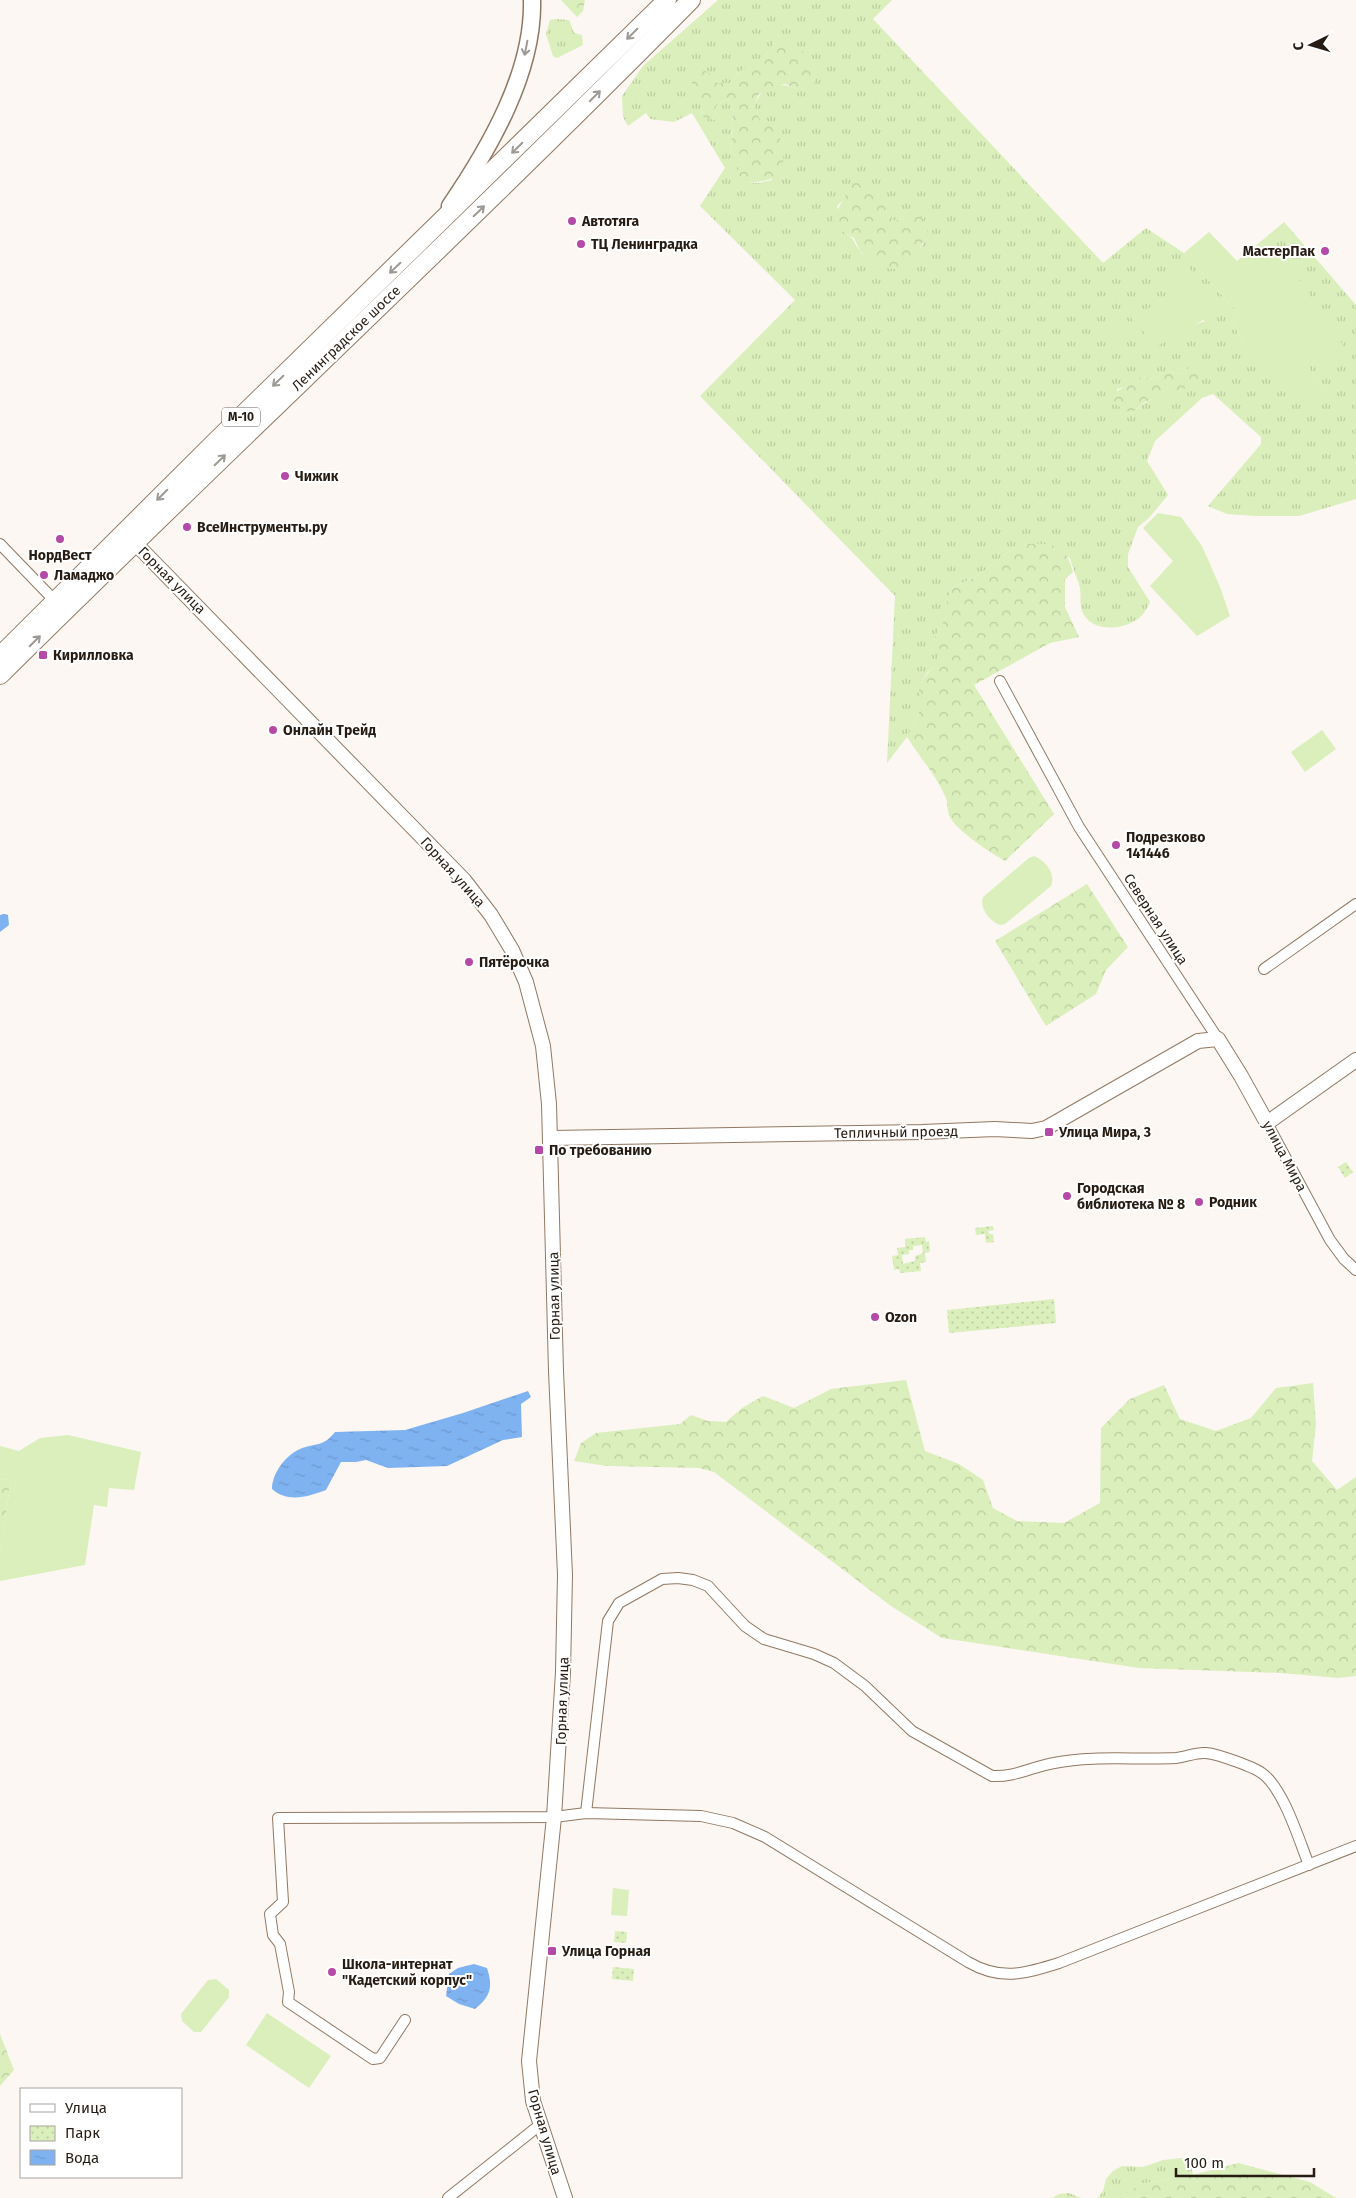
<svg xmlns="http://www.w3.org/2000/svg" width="1356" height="2198" font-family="'Fira Sans',sans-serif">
<defs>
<pattern id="grass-tufts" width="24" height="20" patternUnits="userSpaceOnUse" patternTransform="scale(1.25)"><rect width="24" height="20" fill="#daefbb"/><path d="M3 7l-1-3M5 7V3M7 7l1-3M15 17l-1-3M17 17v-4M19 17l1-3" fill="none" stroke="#bbcca0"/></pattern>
<pattern id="forest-crowns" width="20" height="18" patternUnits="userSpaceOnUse" patternTransform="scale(1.25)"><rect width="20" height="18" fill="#daefbb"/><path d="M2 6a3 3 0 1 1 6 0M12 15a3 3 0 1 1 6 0" fill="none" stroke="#bbcca0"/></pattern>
<pattern id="park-dots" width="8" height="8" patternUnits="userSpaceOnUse" patternTransform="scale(1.25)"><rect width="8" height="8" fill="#daefbb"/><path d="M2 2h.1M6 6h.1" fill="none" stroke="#bbcca0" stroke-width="1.8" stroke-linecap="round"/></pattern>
<pattern id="water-ripples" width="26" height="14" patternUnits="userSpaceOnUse" patternTransform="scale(1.25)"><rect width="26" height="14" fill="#7fb2f1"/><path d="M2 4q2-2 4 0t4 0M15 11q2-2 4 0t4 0" fill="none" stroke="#6e98ce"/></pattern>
</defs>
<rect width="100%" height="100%" fill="#fcf7f2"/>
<!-- grass -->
<g fill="url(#grass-tufts)" fill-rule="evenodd">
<path d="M718,0H892L873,19L1103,263L1146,228L1184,253L1239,314L1233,323L1243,343L1257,354L1329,392L1305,364L1316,352L1303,285L1265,238L1284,222L1356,305V499L1299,516H1257L1227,514L1208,506L1261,444V437L1213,394L1202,398L1155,441L1147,461L1168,495L1149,518L1138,527L1128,554V567L1150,602C1144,616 1137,622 1122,626C1108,630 1088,627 1082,611C1079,603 1082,593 1079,584C1076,575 1072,567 1070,558L1018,544L976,577L951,588L947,601V615L934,638L938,651L937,664L927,673L919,685V713L907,737L887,763L895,596L700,396L795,300L700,206L725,168L692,113L674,122L650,119L646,113L628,126L623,117L622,96L643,66ZM768,51L798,89C776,81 761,84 754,108L762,123L772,180L759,183L745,182L741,160L730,151C734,135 734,115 729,98L716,106L715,120L702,117L701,103L709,73L718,83H731L739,72L763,64ZM847,196L886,210L894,221L908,217L924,243L916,253L911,265C894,264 870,266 860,251C852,240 855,238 842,231L837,206ZM1169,294L1205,321L1194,325L1169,342L1132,303L1143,313ZM1192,366L1180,391C1157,400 1150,395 1132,414L1120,406L1117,389L1130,386L1141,377L1154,379L1167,371L1181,374Z"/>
<polygon points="555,19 569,20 574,33 582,35 583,45 557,58 553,56 546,34 550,20"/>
<polygon points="1183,2158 1191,2165 1193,2175 1140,2184 1120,2198 1098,2198 1103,2191 1106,2179 1113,2171 1122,2166 1143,2167 1163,2160"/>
<polygon points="1069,2193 1081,2198 1052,2198 1059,2194"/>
</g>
<!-- forest -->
<g fill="url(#forest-crowns)">
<polygon points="561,0 585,0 583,11 577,17"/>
<path d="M776,40L793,43L813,61L819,74L812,86L798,89L785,84L770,87L758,95L754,108L762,123L775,127C791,159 786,185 745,182L737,173L741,160L730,151C734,135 734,115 729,98L716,106L715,120L702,117L701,103L690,78L696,66L709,73L718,83H731C742,68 745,64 763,64L768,51Z"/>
<path d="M851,182L865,184L874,194L888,197L886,210L894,221L908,217H922L928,230C924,243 916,253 911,266L897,269L883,268L870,261L860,251L854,238L842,231L833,220C838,206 847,196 851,182Z"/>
<path d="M1192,366L1203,371L1199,380C1189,386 1178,393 1166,396C1147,401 1147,398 1132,414L1108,400C1119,386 1127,389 1141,377L1154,379L1167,371L1181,374Z"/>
<path d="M1018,544C1046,544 1065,539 1073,572L1065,579V607L1079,637L1050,643L974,685L1054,814L1005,861C991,853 955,830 949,815C947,809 948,801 945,796C936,775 919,756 907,737L919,713V685C933,664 943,666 934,638L947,615V601L951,588L976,577Z"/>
<polygon points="1087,884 1128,947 1106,970 1096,994 1046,1026 995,941"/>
<polygon points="906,1380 925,1451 959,1464 983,1480 993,1508 1017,1521 1064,1523 1100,1503 1101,1428 1130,1399 1164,1385 1180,1419 1216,1431 1251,1418 1276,1388 1313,1383 1316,1424 1312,1461 1337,1490 1356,1477 1356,1676 1338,1678 1281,1673 1139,1668 942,1638 891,1606 714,1472 699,1468 607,1466 574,1461 581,1443 596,1433 680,1424 691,1415 708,1421 726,1422 742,1408 763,1396 794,1408 831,1389"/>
<polygon points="0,1479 11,1480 0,1553"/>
<polygon points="0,2034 14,2070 0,2086"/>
<polygon points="1238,2163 1310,2182 1336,2198 1120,2198 1140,2184 1193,2175"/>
</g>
<!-- park -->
<g fill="url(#park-dots)" fill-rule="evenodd">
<polygon points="1346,1162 1353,1172 1345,1178 1338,1167"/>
<polygon points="993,1226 994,1230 988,1231 989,1234 993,1234 994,1242 986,1243 985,1234 976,1235 975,1228"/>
<path d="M925,1237L926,1242L929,1241L930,1252L925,1253L926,1262L920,1263L921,1271L900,1273L899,1269L894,1270L892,1256L898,1255L897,1248L905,1247V1239ZM922,1245L923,1253L915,1256V1261L903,1264L902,1255L909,1254V1250H913V1246Z"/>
<polygon points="1054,1299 1056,1323 949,1333 947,1310"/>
<polygon points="615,1931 627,1932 626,1943 614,1942"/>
<polygon points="613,1967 634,1969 633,1981 612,1979"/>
</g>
<!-- garden -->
<g fill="#daefbb">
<polygon points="1209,232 1237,261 1265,238 1303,285 1348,353 1328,367 1316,352 1305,364 1329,392 1320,404 1300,394 1243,343 1233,323 1239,314 1184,253"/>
<polygon points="1183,261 1225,308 1194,325 1168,343 1166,340 1157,347 1124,310 1132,303 1143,312 1169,294 1158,281"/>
<polygon points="1121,317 1135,332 1118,344 1109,335 1110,327"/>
<polygon points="1158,513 1181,517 1202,546 1220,587 1230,616 1197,636 1150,586 1173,561 1143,528"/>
<polygon points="1322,730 1336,749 1305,772 1291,752"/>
<path d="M1034,856C1046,861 1056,874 1051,886L1005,924L1000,925C990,921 979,909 983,897L1029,858Z"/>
<polygon points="68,1435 141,1452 134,1490 109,1488 107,1507 94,1505 85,1565 0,1581 0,1553 11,1480 0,1479 0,1446 19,1451 40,1438"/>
<polygon points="613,1888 629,1890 627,1916 611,1915"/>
<polygon points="216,1979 229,1990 229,1997 201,2032 194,2032 182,2021 181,2014 208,1980"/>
<polygon points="267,2013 331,2056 309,2088 246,2045"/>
</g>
<!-- water -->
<g fill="url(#water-ripples)">
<polygon points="4,914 8,915 9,925 0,932 0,915"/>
<path d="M528,1391L531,1397L521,1404L522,1437L503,1440L447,1466L388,1468L366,1460L356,1462H341L326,1490C307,1497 288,1503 272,1489C272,1473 286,1455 300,1449C317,1442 322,1448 335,1432L405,1430L463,1413Z"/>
<path d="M474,1964L487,1968C493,1987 491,1996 475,2009L459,2004L446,1996L449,1974L458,1968Z"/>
</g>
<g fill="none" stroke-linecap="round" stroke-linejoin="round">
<!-- minor casing -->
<g stroke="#917863" stroke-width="12">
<g id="minor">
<polyline points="0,544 55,601"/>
<polyline points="1000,681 1079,827 1218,1039"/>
<polyline points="1264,969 1356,904"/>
<polyline points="1267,1123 1330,1240 1344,1259 1356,1270"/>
<path d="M586,1813L608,1621L619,1603L662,1579L678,1578L693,1580L708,1586L745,1626L764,1639L814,1654L834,1663L865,1686L912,1731L992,1776C1016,1777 1031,1767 1054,1763C1094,1755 1135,1760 1176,1758C1186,1757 1196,1752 1206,1753C1217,1754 1255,1767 1263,1774C1284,1790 1299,1840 1309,1865"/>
<path d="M405,2020L380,2058L373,2059L288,2002L289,1992L280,1944L273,1935L270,1914L283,1902L278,1818L554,1817L586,1813L701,1816L733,1823L765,1837L968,1962C1001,1981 1024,1974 1059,1963L1356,1846"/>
<polyline points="448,2198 541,2124"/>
</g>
</g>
<!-- tertiary casing -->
<g stroke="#917863" stroke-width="16">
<g id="tertiary">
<polyline points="134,542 464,880 491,915 512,950 526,982 543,1046 549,1104 556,1371 565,1575 563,1672 554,1817 529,2061 533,2101 565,2198"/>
<polyline points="551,1138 922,1132 995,1129 1032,1131 1046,1128 1198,1041 1218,1039 1241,1076 1267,1123 1356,1060"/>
</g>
</g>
<!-- primary casing -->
<g stroke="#917863" stroke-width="19">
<path id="primary" d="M450,206C489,149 534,72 532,0"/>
</g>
<!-- trunk casing -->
<g stroke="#917863" stroke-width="20">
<g id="trunk">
<polyline points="0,656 214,443 667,0"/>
<path d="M0,675C229,448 465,229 691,0"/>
</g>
</g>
<!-- minor -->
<use href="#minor" stroke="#fff" stroke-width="10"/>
<!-- tertiary -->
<use href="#tertiary" stroke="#fff" stroke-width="14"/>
<!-- primary -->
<use href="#primary" stroke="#fff" stroke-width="16"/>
<!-- trunk -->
<use href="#trunk" stroke="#fff" stroke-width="18"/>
</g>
<!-- one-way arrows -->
<defs><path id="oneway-shaft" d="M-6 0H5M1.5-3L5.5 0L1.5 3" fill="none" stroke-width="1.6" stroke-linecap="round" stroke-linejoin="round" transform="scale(1.25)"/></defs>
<g stroke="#9d9995">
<use href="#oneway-shaft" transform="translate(632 34) rotate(135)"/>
<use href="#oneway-shaft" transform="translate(526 48) rotate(101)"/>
<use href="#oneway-shaft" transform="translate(595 96) rotate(-45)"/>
<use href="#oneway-shaft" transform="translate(517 148) rotate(135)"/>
<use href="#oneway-shaft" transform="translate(479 211) rotate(-44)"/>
<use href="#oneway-shaft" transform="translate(395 268) rotate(136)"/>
<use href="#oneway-shaft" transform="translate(278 381) rotate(136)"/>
<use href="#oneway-shaft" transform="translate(220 460) rotate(-44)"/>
<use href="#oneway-shaft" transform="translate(162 495) rotate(135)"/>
<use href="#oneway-shaft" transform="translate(35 641) rotate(-45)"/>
</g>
<!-- markers -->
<g fill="#b549a8" stroke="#fff" stroke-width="2">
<circle cx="572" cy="221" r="5"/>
<circle cx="581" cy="244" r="5"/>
<circle cx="1325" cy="251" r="5"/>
<circle cx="285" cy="476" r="5"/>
<circle cx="187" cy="527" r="5"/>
<circle cx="60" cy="539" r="5"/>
<circle cx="44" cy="575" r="5"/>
<rect x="38" y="650" width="10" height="10" rx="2.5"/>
<circle cx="273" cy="730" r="5"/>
<circle cx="1116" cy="845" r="5"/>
<circle cx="469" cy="962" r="5"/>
<rect x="1044" y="1127" width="10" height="10" rx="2.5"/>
<rect x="534" y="1145" width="10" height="10" rx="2.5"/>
<circle cx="1067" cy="1196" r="5"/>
<circle cx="1199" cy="1202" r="5"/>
<circle cx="875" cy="1317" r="5"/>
<rect x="547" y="1946" width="10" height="10" rx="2.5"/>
<circle cx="332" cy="1972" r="5"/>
</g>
<g text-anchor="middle" stroke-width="4" stroke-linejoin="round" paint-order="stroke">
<!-- shield labels -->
<rect fill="#fff" stroke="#67605a" stroke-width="1" x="222" y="407.5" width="38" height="19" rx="4"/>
<g font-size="12" font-weight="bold" fill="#261c13">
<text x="241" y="421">М-10</text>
</g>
<!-- poi labels -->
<g font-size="14" font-weight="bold" fill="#261c13" stroke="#fff" text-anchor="start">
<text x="582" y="226">Автотяга</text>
<text x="591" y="249">ТЦ Ленинградка</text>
<text x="1315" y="256" text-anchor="end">МастерПак</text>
<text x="295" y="481">Чижик</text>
<text x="197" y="532">ВсеИнструменты.ру</text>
<text x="60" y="560" text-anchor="middle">НордВест</text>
<text x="54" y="580">Ламаджо</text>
<text x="53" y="660">Кирилловка</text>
<text x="283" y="735">Онлайн Трейд</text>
<text x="1126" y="842">Подрезково<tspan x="1126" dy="16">141446</tspan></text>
<text x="479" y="967">Пятёрочка</text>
<text x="1059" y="1137">Улица Мира, 3</text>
<text x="549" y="1155">По требованию</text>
<text x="1077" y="1193">Городская<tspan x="1077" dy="16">библиотека № 8</tspan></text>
<text x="1209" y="1207">Родник</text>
<text x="885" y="1322">Ozon</text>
<text x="562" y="1956">Улица Горная</text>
<text x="342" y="1969">Школа-интернат<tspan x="342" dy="16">"Кадетский корпус"</tspan></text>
</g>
<!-- street labels -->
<g font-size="14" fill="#261c13" stroke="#fff">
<text transform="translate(346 338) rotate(-44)" y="5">Ленинградское шоссе</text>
<text transform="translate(172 580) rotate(45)" y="5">Горная улица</text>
<text transform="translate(453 872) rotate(48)" y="5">Горная улица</text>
<text transform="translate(1156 919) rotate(57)" y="5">Северная улица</text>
<text transform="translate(896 1132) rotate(-1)" y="5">Тепличный проезд</text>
<text transform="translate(1285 1156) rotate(62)" y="5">улица Мира</text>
<text transform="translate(554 1296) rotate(-91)" y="5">Горная улица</text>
<text transform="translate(562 1701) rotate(-88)" y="5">Горная улица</text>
<text transform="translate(545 2132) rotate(74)" y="5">Горная улица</text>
</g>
</g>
<!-- legend -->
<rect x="20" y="2088" width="162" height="90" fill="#ffffff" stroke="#a8a4a1"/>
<rect x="30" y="2104" width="25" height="8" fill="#ffffff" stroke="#a8a4a1"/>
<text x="65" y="2113" font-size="15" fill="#261c13">Улица</text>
<rect x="30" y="2126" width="25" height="15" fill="url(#park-dots)" stroke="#a8a4a1"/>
<text x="65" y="2138" font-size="15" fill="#261c13">Парк</text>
<rect x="30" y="2150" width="25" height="15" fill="url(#water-ripples)" stroke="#a8a4a1"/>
<text x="65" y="2163" font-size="15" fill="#261c13">Вода</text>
<!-- north arrow -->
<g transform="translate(1311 45) rotate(265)" stroke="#ffffff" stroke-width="4" paint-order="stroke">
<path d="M0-4L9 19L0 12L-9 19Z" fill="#261c13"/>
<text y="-8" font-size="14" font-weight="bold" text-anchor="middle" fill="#261c13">С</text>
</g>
<!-- scale -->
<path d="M1176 2168v8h138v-8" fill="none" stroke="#261c13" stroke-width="2.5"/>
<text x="1184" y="2168" font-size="15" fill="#261c13" stroke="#ffffff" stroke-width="4" paint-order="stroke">100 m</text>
</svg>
